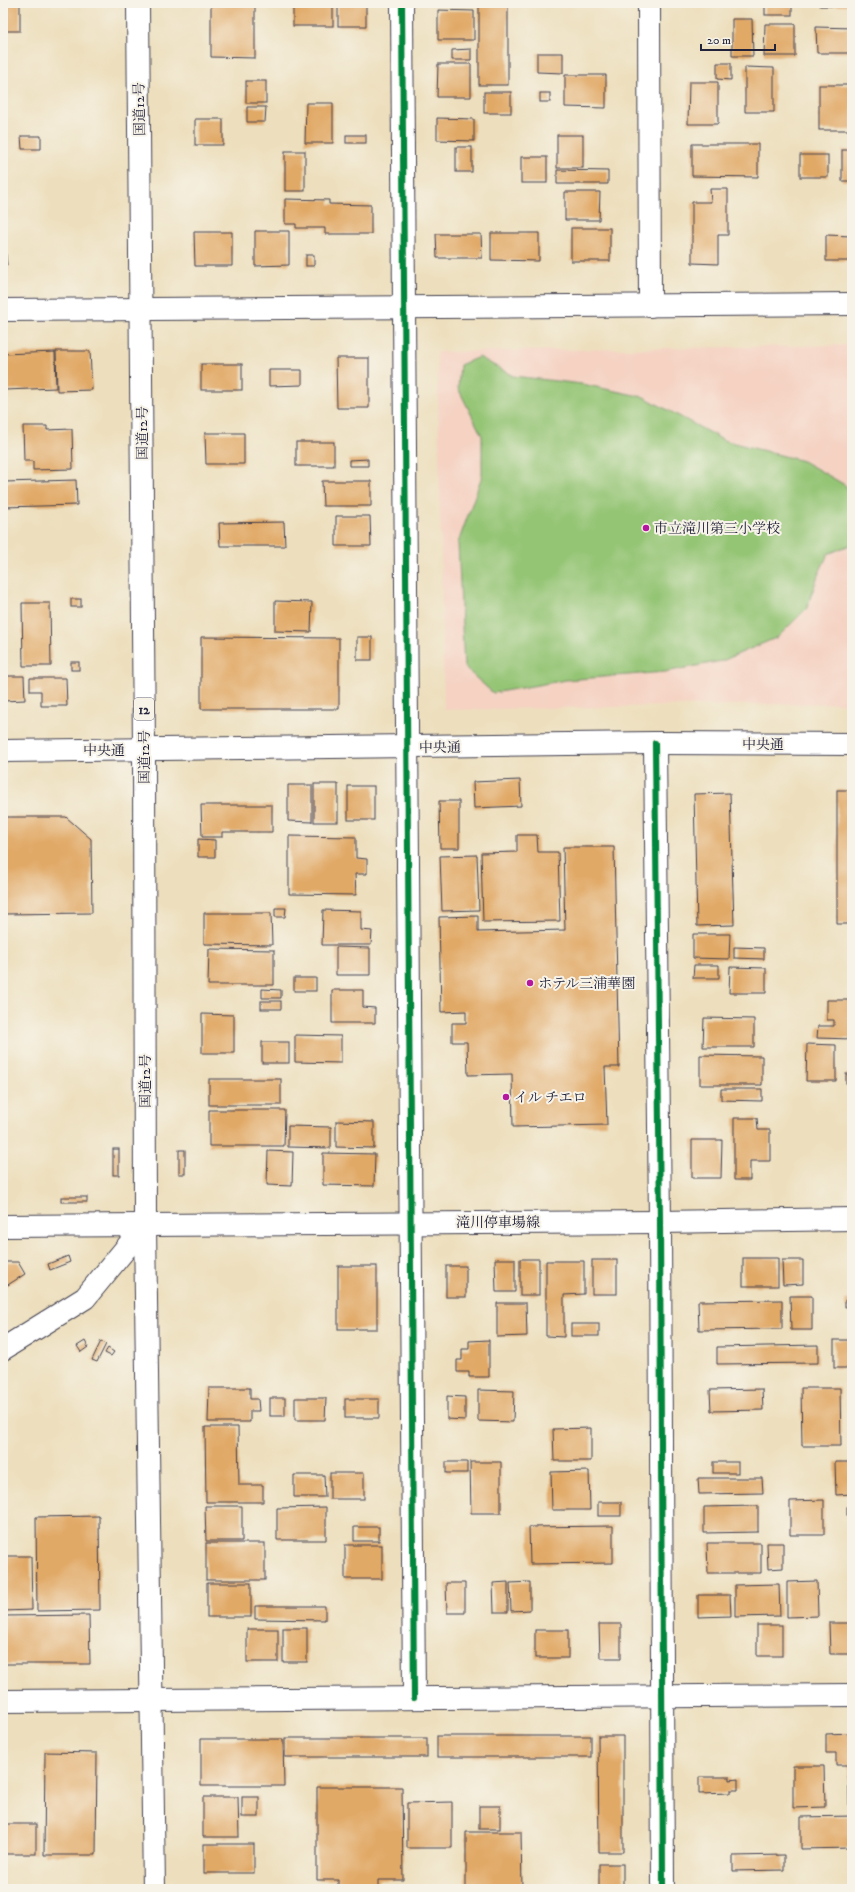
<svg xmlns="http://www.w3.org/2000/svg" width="855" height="1892" font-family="'IM FELL DW Pica','Noto Serif JP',serif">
<rect width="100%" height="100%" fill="#f7f3e8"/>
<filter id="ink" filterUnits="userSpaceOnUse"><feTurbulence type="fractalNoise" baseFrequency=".025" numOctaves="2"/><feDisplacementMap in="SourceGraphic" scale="8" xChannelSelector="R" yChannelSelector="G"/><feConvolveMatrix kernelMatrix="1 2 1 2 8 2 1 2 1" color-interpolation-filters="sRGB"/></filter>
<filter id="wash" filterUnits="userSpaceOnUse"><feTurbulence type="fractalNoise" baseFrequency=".012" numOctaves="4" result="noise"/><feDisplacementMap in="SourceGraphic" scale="16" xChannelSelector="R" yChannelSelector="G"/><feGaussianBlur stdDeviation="0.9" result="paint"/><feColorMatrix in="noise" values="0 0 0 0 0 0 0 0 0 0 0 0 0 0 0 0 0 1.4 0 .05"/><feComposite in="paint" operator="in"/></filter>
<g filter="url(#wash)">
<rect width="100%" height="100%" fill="#eddfbd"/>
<!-- built -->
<polygon fill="#f5d2c2" points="852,345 852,703 444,710 437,352"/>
<!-- green -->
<polygon fill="#94c575" stroke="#5b7458" points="479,357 513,376 582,384 644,397 723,440 803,461 845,485 852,494 852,544 828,554 818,575 807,608 778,637 722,661 665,672 566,680 493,693 464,667 458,543 482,476 482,436 458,388 460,365"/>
<g id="blocks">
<!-- building -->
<g fill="#e1a966">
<rect x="3" y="3" width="17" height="28"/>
<polygon points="211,3 255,3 255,58 211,57"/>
<rect x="293" y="3" width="40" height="23"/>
<rect x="338" y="3" width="28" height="23"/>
<rect x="479" y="3" width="29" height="82"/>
<rect x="765" y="3" width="27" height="12"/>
<rect x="820" y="3" width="32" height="3"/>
<polygon points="438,10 474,11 474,40 438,40"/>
<polygon points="732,19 752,19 753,56 732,56"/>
<polygon points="765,24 795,24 795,56 764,56"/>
<polygon points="816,27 852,28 852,53 817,53"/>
<polygon points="471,49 471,60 452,60 452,50"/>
<polygon points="537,53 563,53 563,73 537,72"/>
<polygon points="717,63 731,63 731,80 717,79"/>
<polygon points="438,64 471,64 471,97 437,97"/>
<polygon points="745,67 774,68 774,112 745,112"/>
<polygon points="565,75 606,75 606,108 565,107"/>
<rect x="246" y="81" width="20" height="22"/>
<polygon points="689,82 718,82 718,124 688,124"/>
<rect x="819" y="85" width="33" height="45"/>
<rect x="484" y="92" width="27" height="21"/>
<rect x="540" y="93" width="10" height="9"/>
<polygon points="306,103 333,103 333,143 305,143"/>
<polygon points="247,107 266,107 265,122 247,122"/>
<polygon points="437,118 474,119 474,141 437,140"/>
<rect x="195" y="119" width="28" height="26"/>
<rect x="346" y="135" width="20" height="8"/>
<rect x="557" y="135" width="26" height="33"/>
<polygon points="21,136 41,136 41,149 22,149"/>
<polygon points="692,144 758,144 758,177 692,176"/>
<rect x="456" y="147" width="16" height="25"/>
<rect x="842" y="150" width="10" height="31"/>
<rect x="285" y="151" width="20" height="40"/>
<rect x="800" y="155" width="28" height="22"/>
<rect x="521" y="157" width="26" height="26"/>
<polygon points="557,170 608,171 608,184 557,184"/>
<polygon points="710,189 728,189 728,235 718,235 718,264 692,263 692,202 711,202"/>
<polygon points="565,192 600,192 599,220 565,220"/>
<polygon points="285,199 329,200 329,204 371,205 371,234 325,234 325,228 296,228 296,224 285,224"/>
<polygon points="3,227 7,265 3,265"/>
<rect x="571" y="228" width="39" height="33"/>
<polygon points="255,231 289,231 289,265 255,266"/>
<polygon points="194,232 232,232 232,266 195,266"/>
<polygon points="491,233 539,233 539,261 491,260"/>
<polygon points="436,234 481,234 482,258 437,258"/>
<polygon points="826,235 852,236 852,261 826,261"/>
<rect x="306" y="255" width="8" height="11"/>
<polygon points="56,351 90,351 92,390 57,391"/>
<polygon points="55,352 56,388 5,390 3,354"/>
<polygon points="336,358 369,358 369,408 337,408"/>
<rect x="201" y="364" width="41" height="26"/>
<polygon points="269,370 302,370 302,385 269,386"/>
<polygon points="23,426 47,426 47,430 72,429 73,469 33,470 33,461 24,461"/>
<polygon points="205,433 244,433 244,464 206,464"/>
<rect x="296" y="442" width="38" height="24"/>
<polygon points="368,459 368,466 349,466 349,460"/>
<polygon points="76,480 77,505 4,507 4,482"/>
<polygon points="322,481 371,481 371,506 323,506"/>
<polygon points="336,516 370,516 371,546 336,546"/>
<polygon points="284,522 285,546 220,546 219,523"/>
<rect x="71" y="599" width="10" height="8"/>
<polygon points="275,601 312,602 311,632 275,631"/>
<polygon points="22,603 50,603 51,666 23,666"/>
<polygon points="201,637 339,638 339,709 201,709"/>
<rect x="357" y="637" width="15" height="23"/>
<rect x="71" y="662" width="8" height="8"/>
<polygon points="3,676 24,676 25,700 3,701"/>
<polygon points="30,678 66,678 67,706 41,706 41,691 30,691"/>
<polygon points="520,780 521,806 474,808 473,782"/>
<rect x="314" y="784" width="24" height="38"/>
<polygon points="288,785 312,785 312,822 288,821"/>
<rect x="348" y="786" width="26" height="34"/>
<rect x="837" y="790" width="15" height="134"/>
<polygon points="730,793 734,925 697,926 694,794"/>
<polygon points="439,801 459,801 459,848 440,848"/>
<polygon points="201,805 272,805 272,832 222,832 222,837 202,837"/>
<polygon points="3,817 66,817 91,839 92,913 3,914"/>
<polygon points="517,835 537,835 538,852 558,852 560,921 483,922 481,853 517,852"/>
<polygon points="289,836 356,837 356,858 367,859 367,874 355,874 356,895 289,894"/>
<polygon points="198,839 215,840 215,857 198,857"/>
<polygon points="563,847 614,847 619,1067 605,1067 607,1125 513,1127 512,1074 468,1075 467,1042 452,1042 452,1023 466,1023 466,1011 441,1012 439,917 478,916 478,932 565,930"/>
<polygon points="477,855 479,910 442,911 440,856"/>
<polygon points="275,908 286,908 285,917 275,917"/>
<polygon points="323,910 361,911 361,930 372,931 371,945 322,945"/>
<polygon points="204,913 271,913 272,945 204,944"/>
<polygon points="693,934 730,934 729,959 693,958"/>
<polygon points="336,947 370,948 370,975 336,975"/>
<polygon points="734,947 764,948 764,959 734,958"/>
<polygon points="209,949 274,950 274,985 208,985"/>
<polygon points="694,965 719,965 719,978 693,978"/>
<polygon points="730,967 766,968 766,993 729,993"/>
<rect x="294" y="978" width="22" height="13"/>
<polygon points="262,989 281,990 281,998 262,998"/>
<polygon points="332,990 363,990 363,1007 375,1008 375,1023 332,1023"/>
<polygon points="827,1000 852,1000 852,1039 817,1038 818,1026 834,1026 834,1020 827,1020"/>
<rect x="261" y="1001" width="20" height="8"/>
<polygon points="202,1014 234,1015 234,1053 202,1053"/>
<polygon points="704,1018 754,1019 754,1047 703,1047"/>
<polygon points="295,1035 341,1036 341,1063 295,1062"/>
<rect x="262" y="1042" width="27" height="21"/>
<polygon points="807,1044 836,1045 836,1081 806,1081"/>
<polygon points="700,1055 762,1056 762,1085 700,1085"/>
<rect x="846" y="1074" width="6" height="9"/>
<rect x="209" y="1079" width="72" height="26"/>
<polygon points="721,1089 762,1089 762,1101 721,1100"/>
<polygon points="209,1110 285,1110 284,1146 209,1146"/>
<polygon points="3,1115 4,1115 5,1188 3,1188"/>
<polygon points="734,1118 757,1118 758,1130 770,1130 770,1161 750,1161 750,1180 734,1180"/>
<polygon points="336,1121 374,1122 374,1148 336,1147"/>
<polygon points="288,1126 331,1127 331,1148 288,1147"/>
<polygon points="692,1140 722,1140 721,1178 692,1178"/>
<rect x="113" y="1149" width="6" height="26"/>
<rect x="179" y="1150" width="6" height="24"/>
<polygon points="268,1151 293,1152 292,1186 267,1185"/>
<polygon points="323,1153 375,1154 374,1186 323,1185"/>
<rect x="61" y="1197" width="26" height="5"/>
<polygon points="68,1256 70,1262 50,1270 48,1264"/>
<rect x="743" y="1258" width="35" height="28"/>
<polygon points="495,1259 515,1259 515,1292 496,1292"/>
<rect x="520" y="1259" width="19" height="36"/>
<rect x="592" y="1260" width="25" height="34"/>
<polygon points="782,1260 803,1260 803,1284 783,1285"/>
<polygon points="546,1261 584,1261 584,1294 564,1295 564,1337 546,1336"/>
<polygon points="3,1262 18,1262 25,1274 3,1288"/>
<rect x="338" y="1266" width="39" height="63"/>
<rect x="446" y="1266" width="20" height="31"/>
<polygon points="790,1296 812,1296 812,1330 791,1330"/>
<polygon points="852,1299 852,1307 845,1307 845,1300"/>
<polygon points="782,1300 782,1329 699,1330 698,1301"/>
<polygon points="497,1303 526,1303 527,1336 497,1337"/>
<rect x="571" y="1324" width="28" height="12"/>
<polygon points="489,1340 489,1377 469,1377 469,1372 457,1372 457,1360 462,1360 462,1349 469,1349 469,1341"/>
<rect x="834" y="1340" width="18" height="28"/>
<polygon points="85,1341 88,1347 81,1352 77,1346"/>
<polygon points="101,1341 106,1344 97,1362 92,1360"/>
<polygon points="818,1345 818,1363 717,1364 717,1347"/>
<polygon points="108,1348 114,1352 111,1356 105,1353"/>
<polygon points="209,1388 250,1388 250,1399 258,1399 259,1411 250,1411 250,1422 208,1422"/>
<polygon points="801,1388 840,1388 841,1446 802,1446"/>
<polygon points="762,1389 763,1410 711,1411 710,1390"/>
<polygon points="478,1390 514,1391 513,1422 478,1421"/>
<polygon points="447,1396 465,1397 465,1420 447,1419"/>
<rect x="270" y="1398" width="15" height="18"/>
<polygon points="295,1398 326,1398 325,1420 295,1420"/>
<rect x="345" y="1399" width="34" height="19"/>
<polygon points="205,1427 238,1427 239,1485 263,1485 263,1502 206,1502"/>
<polygon points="591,1428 591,1461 554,1461 553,1429"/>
<rect x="446" y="1462" width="21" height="11"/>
<polygon points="470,1462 501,1462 501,1513 471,1513"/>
<rect x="713" y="1462" width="25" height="11"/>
<polygon points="835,1462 852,1462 852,1494 836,1495"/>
<polygon points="589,1471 590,1510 552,1510 551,1472"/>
<rect x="330" y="1473" width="34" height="26"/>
<polygon points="294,1475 324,1475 325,1497 294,1497"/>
<polygon points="698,1478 762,1478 763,1493 699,1494"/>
<polygon points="824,1500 824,1535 790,1535 790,1501"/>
<rect x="598" y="1502" width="23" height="14"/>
<polygon points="205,1506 242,1506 242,1541 206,1541"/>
<polygon points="758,1506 758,1532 704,1533 704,1507"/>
<polygon points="326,1507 326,1540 277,1540 277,1508"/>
<rect x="847" y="1507" width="5" height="8"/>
<polygon points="99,1516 100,1610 37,1611 36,1517"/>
<polygon points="613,1526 613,1563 530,1564 529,1527"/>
<rect x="354" y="1527" width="25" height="14"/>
<rect x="206" y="1543" width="59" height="37"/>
<polygon points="707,1543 761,1543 761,1573 708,1573"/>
<polygon points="767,1543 783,1543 783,1568 768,1569"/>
<rect x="345" y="1545" width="37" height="34"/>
<polygon points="3,1556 31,1556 32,1610 3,1611"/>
<polygon points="817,1581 818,1616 787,1617 787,1582"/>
<polygon points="508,1582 508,1612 494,1612 493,1583"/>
<polygon points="530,1582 530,1610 511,1611 510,1583"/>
<rect x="207" y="1583" width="44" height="34"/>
<polygon points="446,1583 465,1583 465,1613 447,1613"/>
<polygon points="779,1584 780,1616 735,1617 735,1585"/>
<polygon points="698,1595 730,1595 731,1616 698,1617"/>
<polygon points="255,1606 325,1606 325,1620 255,1619"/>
<polygon points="89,1615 90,1664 3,1664 3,1616"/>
<polygon points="829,1623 852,1623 852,1654 830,1654"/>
<polygon points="599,1624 621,1624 621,1658 600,1658"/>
<rect x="757" y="1625" width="25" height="31"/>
<rect x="283" y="1628" width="24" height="34"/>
<rect x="247" y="1629" width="31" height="33"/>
<rect x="535" y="1630" width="33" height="28"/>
<polygon points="852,1733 852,1810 849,1810 848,1765 836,1765 836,1753 826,1753 826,1734"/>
<rect x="437" y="1736" width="154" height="21"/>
<polygon points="598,1736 623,1736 623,1852 599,1852"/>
<rect x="285" y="1738" width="142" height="19"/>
<polygon points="201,1739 283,1739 284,1786 201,1786"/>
<polygon points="45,1752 97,1753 96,1855 44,1855"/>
<polygon points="793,1766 824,1766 825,1807 793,1808"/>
<polygon points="699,1777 730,1777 730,1780 738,1779 738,1790 730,1790 730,1793 699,1794"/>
<polygon points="317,1787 402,1787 403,1880 378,1880 378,1889 338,1889 338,1880 317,1880"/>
<polygon points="203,1797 238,1797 239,1837 203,1837"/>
<rect x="242" y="1797" width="17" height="20"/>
<polygon points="452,1802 452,1848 407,1848 407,1803"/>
<rect x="479" y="1806" width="21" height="23"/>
<polygon points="852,1816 852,1848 801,1849 801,1817"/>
<rect x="3" y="1824" width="33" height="30"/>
<polygon points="466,1832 521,1832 522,1889 466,1889"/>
<rect x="204" y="1844" width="50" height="29"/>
<polygon points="784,1855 784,1870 733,1871 733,1856"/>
<rect x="599" y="1864" width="24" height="25"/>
</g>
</g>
</g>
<g filter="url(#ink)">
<use href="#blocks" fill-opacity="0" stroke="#403e4e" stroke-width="1"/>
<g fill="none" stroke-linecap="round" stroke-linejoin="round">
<!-- minor casing -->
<g stroke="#403e4e" stroke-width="24">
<polyline id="minor" points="404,307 414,1698"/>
</g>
<!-- tertiary casing -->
<g stroke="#403e4e" stroke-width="24">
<g id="tertiary">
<polyline points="402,3 404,307"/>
<polyline points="649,3 650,306"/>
<polyline points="3,310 852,304"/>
<polyline points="655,743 660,1222 663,1889"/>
<polyline points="3,751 655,743 852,744"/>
<polyline points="3,1226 145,1225 154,1889"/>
<polyline points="3,1701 852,1695"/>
</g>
</g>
<!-- secondary casing -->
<g stroke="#403e4e" stroke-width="24">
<polyline id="secondary" points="145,1225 660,1222 852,1219"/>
</g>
<!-- trunk casing -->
<g stroke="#403e4e" stroke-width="24">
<polyline id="trunk" points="3,1349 85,1298 145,1225 144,750 138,3"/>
</g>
<!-- minor -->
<use href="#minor" stroke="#fff" stroke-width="22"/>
<!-- tertiary -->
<use href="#tertiary" stroke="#fff" stroke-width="22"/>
<!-- secondary -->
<use href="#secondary" stroke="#fff" stroke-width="22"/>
<!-- trunk -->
<use href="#trunk" stroke="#fff" stroke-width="22"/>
<!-- cycleway casing -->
<g stroke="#f7f3e8" stroke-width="8">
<g id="cycleway">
<polyline points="402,3 414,1698"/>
<polyline points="655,743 660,1222 663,1889"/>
</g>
</g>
<!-- cycleway -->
<use href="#cycleway" stroke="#00873e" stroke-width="6"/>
</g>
</g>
<!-- markers -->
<g fill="#b5179e" stroke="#f7f3e8" stroke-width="1.5">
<circle cx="646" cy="528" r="4"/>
<circle cx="530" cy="983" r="4"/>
<circle cx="506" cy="1097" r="4"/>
</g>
<g text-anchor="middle" stroke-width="4" stroke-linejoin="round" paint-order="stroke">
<!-- shield labels -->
<rect fill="#f7f3e8" stroke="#62616f" stroke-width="1" x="134" y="698" width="20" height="22" rx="3"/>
<g font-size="13" font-weight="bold" fill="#22223b">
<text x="144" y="714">12</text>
</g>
<!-- street labels -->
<g font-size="14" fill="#22223b" stroke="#f7f3e8">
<text transform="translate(139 109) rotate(-91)" y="5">国道12号</text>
<text transform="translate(142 433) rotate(-90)" y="5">国道12号</text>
<text x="763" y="749">中央通</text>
<text transform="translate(440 747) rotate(-1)" y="5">中央通</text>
<text x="104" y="755">中央通</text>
<text transform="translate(144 757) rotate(-90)" y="5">国道12号</text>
<text transform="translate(145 1081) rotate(-90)" y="5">国道12号</text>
<text x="498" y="1227">滝川停車場線</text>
</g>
<!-- poi labels -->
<g font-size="14" fill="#22223b" stroke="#f7f3e8" text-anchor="start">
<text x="654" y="533">市立滝川第三小学校</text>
<text x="538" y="988">ホテル三浦華園</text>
<text x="514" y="1102">イル チエロ</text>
</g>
</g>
<!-- margin -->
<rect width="855" height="1892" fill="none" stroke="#f7f3e8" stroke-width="16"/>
<!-- scale -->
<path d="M701 44v6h74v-6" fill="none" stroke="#22223b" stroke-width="2"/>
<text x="707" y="44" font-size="12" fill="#22223b" stroke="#f7f3e8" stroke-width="3" paint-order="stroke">20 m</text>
</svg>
